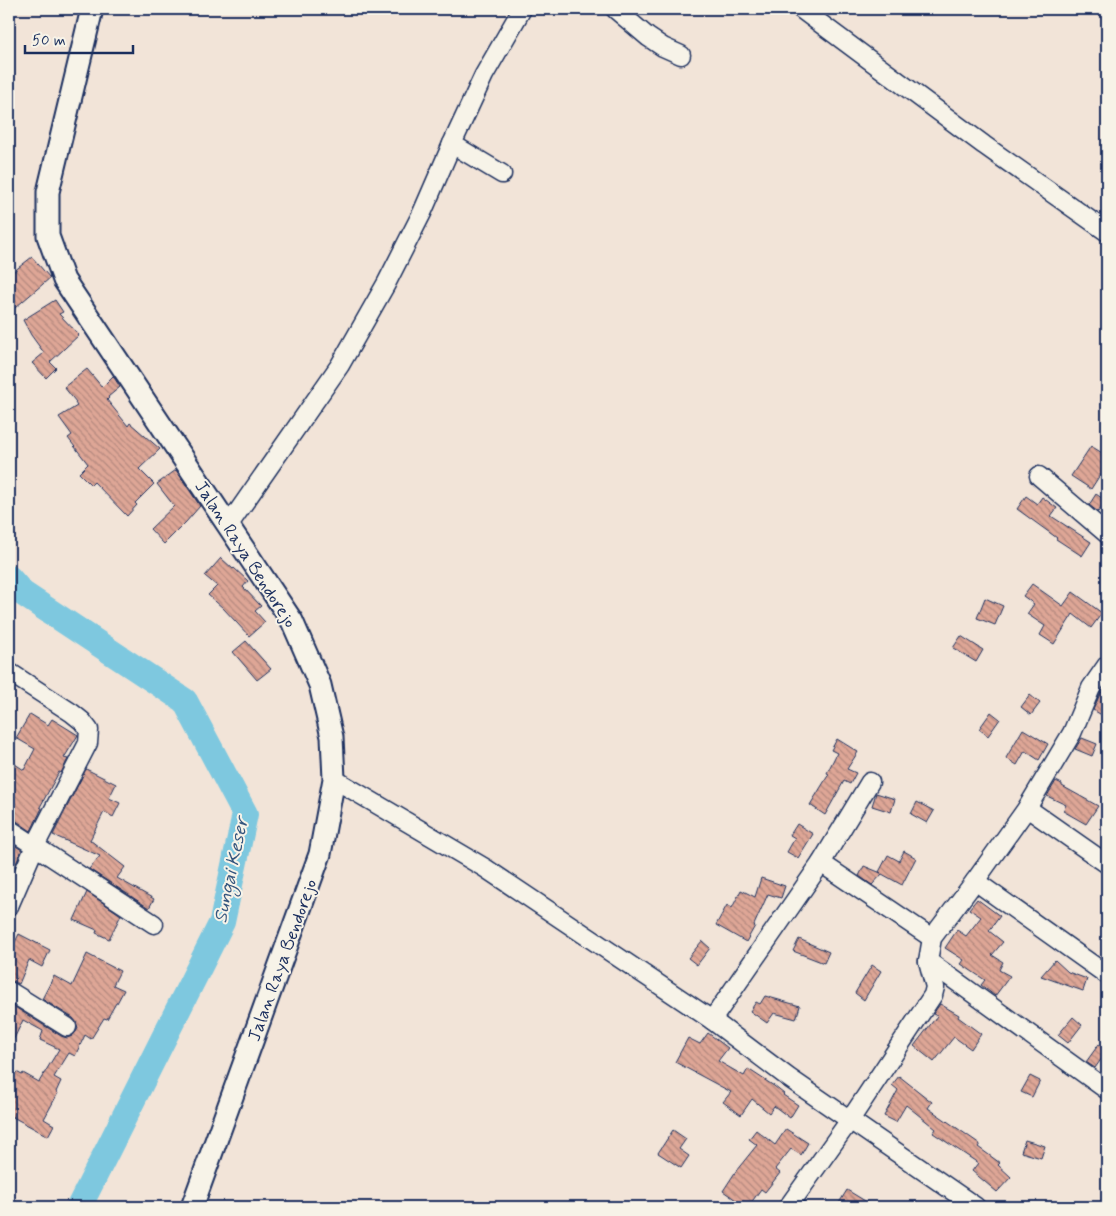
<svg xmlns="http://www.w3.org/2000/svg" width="1116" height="1216" font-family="Mynerve,sans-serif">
<defs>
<pattern id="building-back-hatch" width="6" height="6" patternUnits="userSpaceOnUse" patternTransform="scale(1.25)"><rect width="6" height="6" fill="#dea696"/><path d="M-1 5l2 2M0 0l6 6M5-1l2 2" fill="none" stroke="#b3887e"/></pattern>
</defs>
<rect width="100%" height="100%" fill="#f2e4d8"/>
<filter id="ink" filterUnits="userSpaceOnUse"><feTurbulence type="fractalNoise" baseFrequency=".02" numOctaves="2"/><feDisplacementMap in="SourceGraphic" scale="10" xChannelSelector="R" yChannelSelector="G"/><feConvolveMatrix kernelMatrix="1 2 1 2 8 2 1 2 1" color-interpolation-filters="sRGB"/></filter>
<g filter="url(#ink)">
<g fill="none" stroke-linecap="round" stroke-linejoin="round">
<!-- river -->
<polyline stroke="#7ec8df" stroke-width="26" points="9,578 22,593 185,701 245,814 222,922 79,1207"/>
</g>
<!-- building -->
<g fill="url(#building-back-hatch)" stroke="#1b2f5e">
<polygon points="32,257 50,278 9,313 9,275"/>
<polygon points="55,300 63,312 59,314 79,335 50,362 56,368 46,378 32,363 44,353 31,335 23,320"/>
<polygon points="87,369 102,387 113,376 120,387 108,397 109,398 107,400 128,426 130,423 160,449 139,469 154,484 135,503 137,505 127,516 94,482 91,485 79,473 88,464 68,438 72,435 59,417 77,406 75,403 76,402 64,387"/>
<polygon points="1091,446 1107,456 1107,464 1091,489 1071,476"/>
<polygon points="176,470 200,506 186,522 164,544 150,529 174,506 157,484"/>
<polygon points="1096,494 1106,501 1098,512 1089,505"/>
<polygon points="1026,496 1037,504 1042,497 1057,508 1051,516 1091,542 1082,556 1056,539 1057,538 1017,509"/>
<polygon points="221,558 233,569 234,568 248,581 243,587 261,606 255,611 265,622 249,636 223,608 208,595 217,586 205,576"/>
<polygon points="1032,584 1063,606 1073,592 1102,613 1091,628 1073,614 1054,644 1040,635 1045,626 1027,614 1034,604 1023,596"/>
<polygon points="985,598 1003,606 995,625 977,618"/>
<polygon points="961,636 983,650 976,662 953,648"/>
<polygon points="246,641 271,669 257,680 233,652"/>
<polygon points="1101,692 1107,695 1107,718 1093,710"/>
<polygon points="1030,695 1040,703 1031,715 1021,707"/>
<polygon points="991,712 1000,719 988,736 979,729"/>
<polygon points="30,714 48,725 52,719 78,735 64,758 68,759 61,773 59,772 40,807 42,808 31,831 15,820 9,818 9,760 24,770 35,749 16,738"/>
<polygon points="1023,729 1048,744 1039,760 1025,751 1017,765 1006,758"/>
<polygon points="1082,738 1097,744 1092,756 1075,749"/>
<polygon points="837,739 858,752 847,769 856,773 850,784 844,781 825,815 810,805 829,774 827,773 837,753 831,750"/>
<polygon points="86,769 116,784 109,798 120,803 113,817 104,812 90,840 125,867 117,878 154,899 149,908 89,869 100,856 53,835"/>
<polygon points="1056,781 1062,784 1062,786 1098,806 1086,824 1063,811 1066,805 1047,796"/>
<polygon points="876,793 895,799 891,812 872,806"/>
<polygon points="917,802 934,811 927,823 911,814"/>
<polygon points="797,824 813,834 798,858 787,852 795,838 790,835"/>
<polygon points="9,842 22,850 9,879"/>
<polygon points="904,851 916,858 902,885 882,874 872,885 859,876 864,866 881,873 879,872 888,855 899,861"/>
<polygon points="761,878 785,886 781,898 768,894 754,925 755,926 746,942 716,925 727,905 732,908 741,890 755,897"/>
<polygon points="87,892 121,915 109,939 96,933 97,930 74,920"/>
<polygon points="977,899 1000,916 989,931 1003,942 992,955 1003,962 999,970 1010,976 995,996 981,985 985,980 961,964 964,960 945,948 957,930 966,936 981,917 969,909"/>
<polygon points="19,934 50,950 42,967 29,960 19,984 9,980 9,954"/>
<polygon points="799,939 829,952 824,963 793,951"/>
<polygon points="702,941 710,948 697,965 688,958"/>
<polygon points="87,954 120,971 113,985 124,990 117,1003 116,1003 107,1019 104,1018 91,1039 85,1035 75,1056 69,1053 54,1077 61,1081 56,1092 58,1093 44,1119 54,1125 48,1136 9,1115 9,1068 22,1075 23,1073 39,1082 59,1049 40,1040 43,1031 23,1020 9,1049 9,1013 13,1006 61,1036 67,1038 72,1036 76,1032 78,1028 76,1022 73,1018 42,999 54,976 72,986"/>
<polygon points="1055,960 1068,972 1087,979 1083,991 1041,976"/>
<polygon points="872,965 881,971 864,1000 855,993"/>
<polygon points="765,996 800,1006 796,1019 774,1013 767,1023 750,1011 756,1002 760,1004"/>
<polygon points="940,1004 959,1015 958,1017 981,1034 971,1049 954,1037 934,1062 914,1046 937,1016 933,1014"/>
<polygon points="1073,1017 1082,1025 1068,1043 1058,1035"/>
<polygon points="708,1033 728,1048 718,1061 744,1076 748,1069 774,1086 784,1094 783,1095 798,1105 790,1118 774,1106 769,1113 752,1099 741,1115 723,1102 731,1092 675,1062 688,1038 700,1044"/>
<polygon points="1099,1044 1107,1051 1095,1068 1086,1062"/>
<polygon points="899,1076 932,1102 928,1108 980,1144 978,1147 1000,1163 998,1165 1011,1177 997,1192 972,1171 978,1163 933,1133 936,1129 906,1105 896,1122 884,1116 898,1090 892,1085"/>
<polygon points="1030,1076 1040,1081 1032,1097 1021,1092"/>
<polygon points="786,1129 808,1143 801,1155 791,1149 775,1169 780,1173 765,1192 761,1189 748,1207 746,1207 723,1191 736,1171 757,1145 749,1139 756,1130 775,1145"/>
<polygon points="673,1130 686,1139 679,1149 689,1156 681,1168 658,1153"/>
<polygon points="1025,1140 1045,1146 1041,1158 1021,1152"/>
<polygon points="847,1190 875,1207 845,1207 839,1203"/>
</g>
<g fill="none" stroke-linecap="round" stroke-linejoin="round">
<!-- minor casing -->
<g stroke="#1b2f5e" stroke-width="21">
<g id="minor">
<polyline points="615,9 648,37 663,47 681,55"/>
<polyline points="801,9 984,145 1107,232"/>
<polyline points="452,144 502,174"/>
<polyline points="1039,476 1107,534"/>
<polyline points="228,526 340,365 386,284 422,213 452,144 484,75 522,9"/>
<polyline points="9,672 72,713 82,721 89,730 88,743 35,846 9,906"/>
<polyline points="334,779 485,868 712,1020 789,1078 976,1207"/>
<polyline points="1027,808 1107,864"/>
<polyline points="9,829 154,924"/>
<polyline points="821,863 932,938"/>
<polyline points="975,881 1107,975"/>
<polyline points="928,961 1107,1090"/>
<polyline points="9,991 67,1027"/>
<polyline points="712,1020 821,863 870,782"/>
<polyline points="788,1207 850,1120 933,995 935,987 928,961 932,938 975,881 1027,808 1072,733 1091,688 1107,665"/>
</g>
</g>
<!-- major casing -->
<g stroke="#1b2f5e" stroke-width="25">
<polyline id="major" points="92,9 48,192 48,236 64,280 292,621 320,685 332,737 334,779 320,854 192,1207"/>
</g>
<!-- minor -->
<use href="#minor" stroke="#f7f3e8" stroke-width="18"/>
<!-- major -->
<use href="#major" stroke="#f7f3e8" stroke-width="21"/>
</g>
</g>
<g text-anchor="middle" stroke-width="4" stroke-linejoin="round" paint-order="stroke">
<!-- street labels -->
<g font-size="18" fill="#1b2f5e" stroke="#f7f3e8">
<text transform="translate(246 554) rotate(57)" y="6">Jalan Raya Bendorejo</text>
<text transform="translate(282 960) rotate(-70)" y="6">Jalan Raya Bendorejo</text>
</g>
<!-- water labels -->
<g font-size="19" font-style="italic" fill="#34557e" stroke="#f7f3e8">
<text transform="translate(230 870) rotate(-78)" y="7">Sungai Keser</text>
</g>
</g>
<!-- margin -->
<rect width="1116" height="1216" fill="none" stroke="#f7f3e8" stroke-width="30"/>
<rect x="15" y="15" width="1086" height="1186" fill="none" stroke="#1b2f5e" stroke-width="2" filter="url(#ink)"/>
<!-- scale -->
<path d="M25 45v8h108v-8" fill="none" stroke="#1b2f5e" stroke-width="2.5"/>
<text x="32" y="45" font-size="15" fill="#1b2f5e" stroke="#f7f3e8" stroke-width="4" paint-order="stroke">50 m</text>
</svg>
